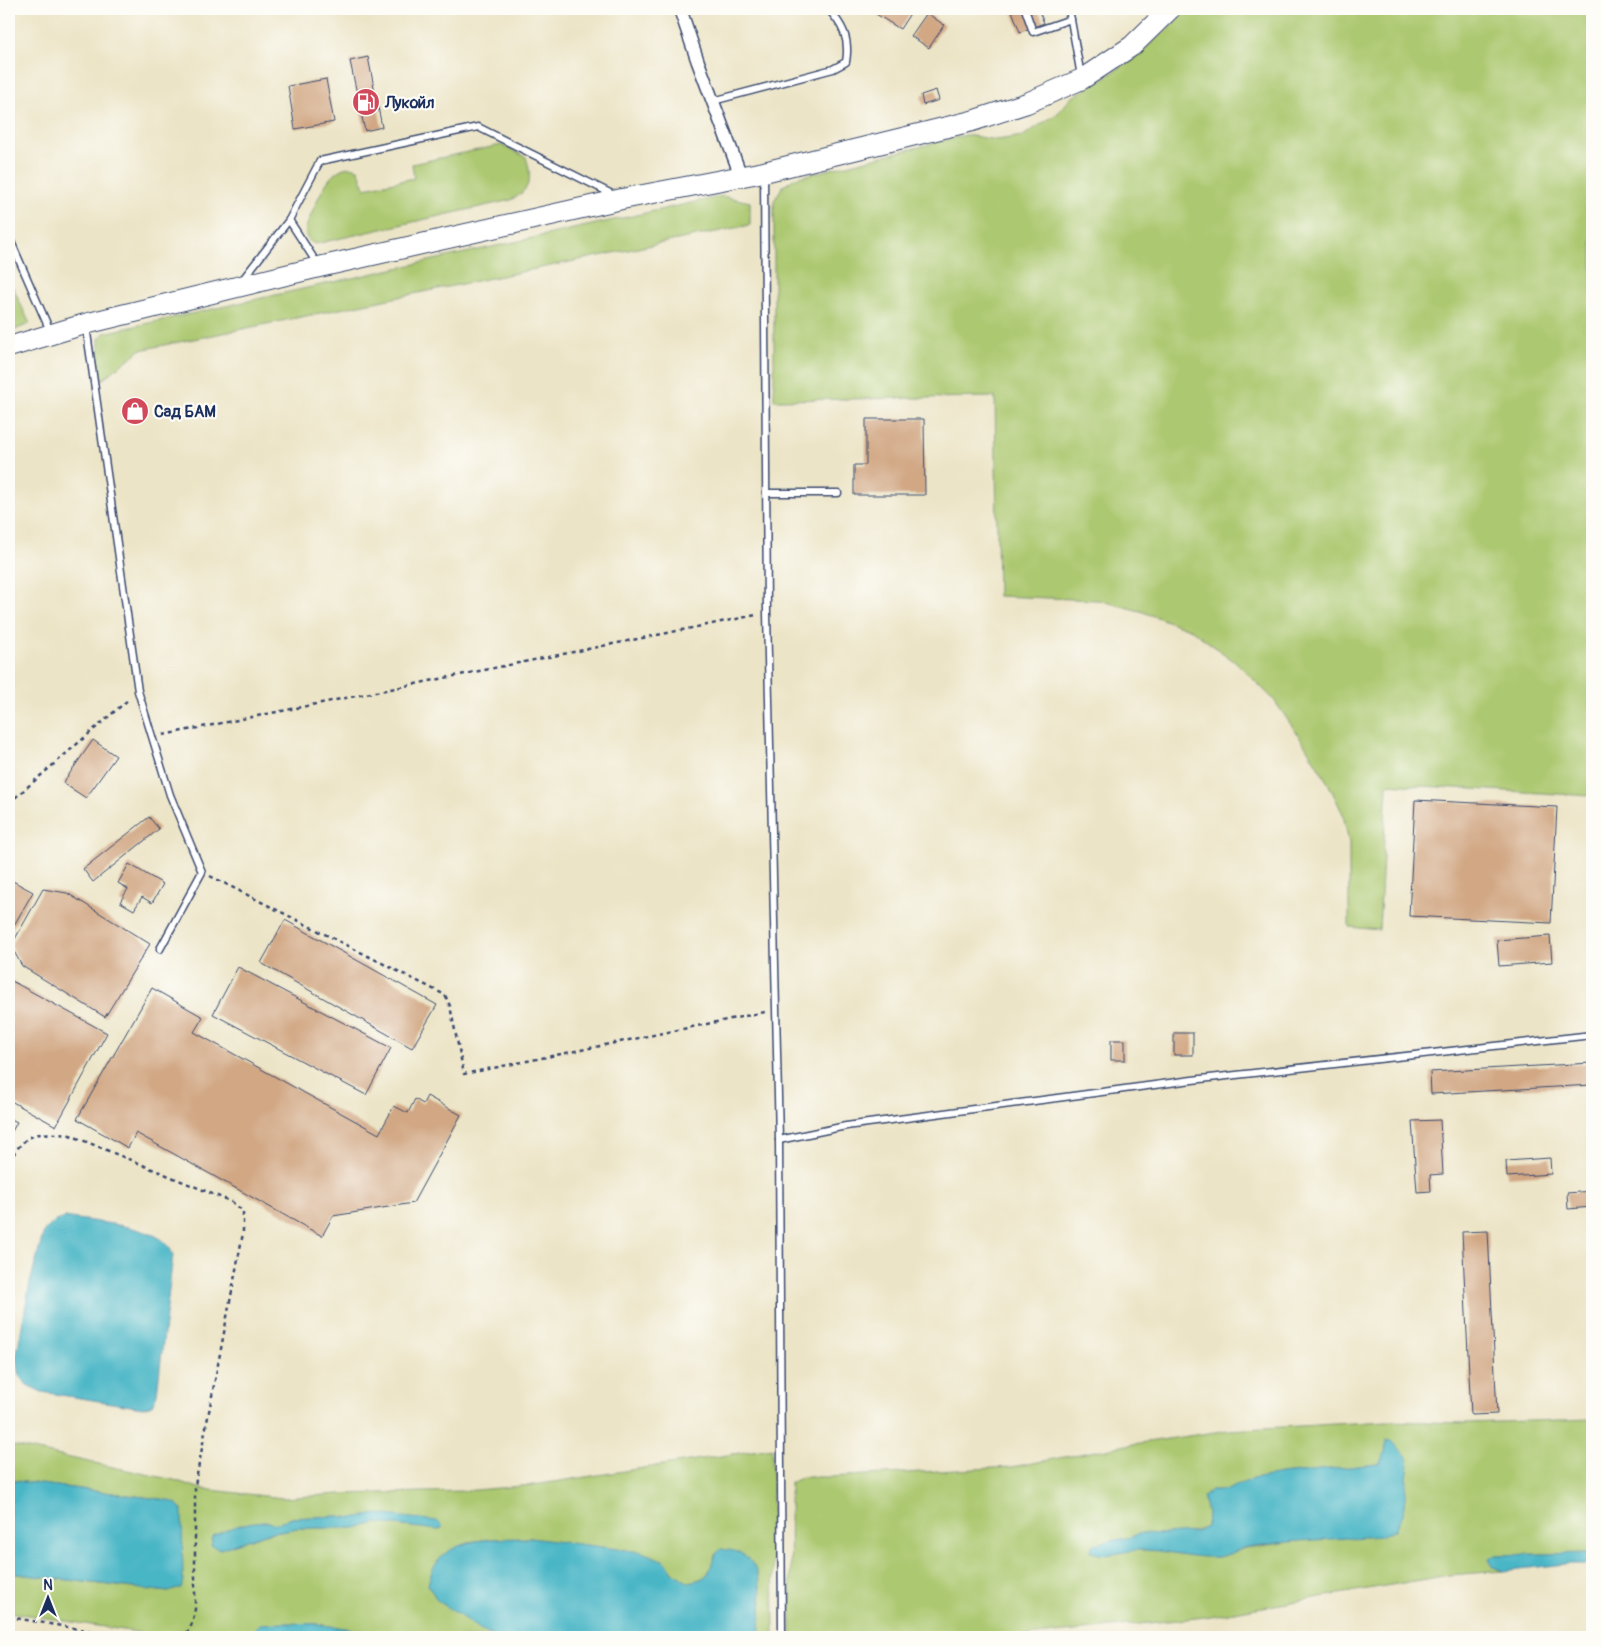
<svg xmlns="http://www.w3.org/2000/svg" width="1601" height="1646" font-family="Pangolin,sans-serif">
<rect width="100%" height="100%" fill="#fdfcf7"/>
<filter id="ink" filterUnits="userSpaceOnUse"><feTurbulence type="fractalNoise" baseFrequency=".02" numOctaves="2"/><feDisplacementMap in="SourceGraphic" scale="10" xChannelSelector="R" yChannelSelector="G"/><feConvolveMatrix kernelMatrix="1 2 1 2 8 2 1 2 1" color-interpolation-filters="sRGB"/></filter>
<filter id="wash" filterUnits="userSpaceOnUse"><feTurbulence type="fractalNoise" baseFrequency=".0096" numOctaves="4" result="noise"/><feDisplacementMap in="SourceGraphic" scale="20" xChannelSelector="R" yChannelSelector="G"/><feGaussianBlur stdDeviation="1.12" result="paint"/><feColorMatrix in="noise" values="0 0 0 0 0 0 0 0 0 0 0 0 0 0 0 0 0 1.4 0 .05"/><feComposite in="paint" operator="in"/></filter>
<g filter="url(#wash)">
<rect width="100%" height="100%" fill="#ece4c6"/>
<!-- green -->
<g fill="#acc86f" stroke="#647c66" fill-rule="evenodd">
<polygon points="1188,9 1576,9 1592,18 1592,796 1387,784 1379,930 1349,927 1349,843 1343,814 1328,783 1305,745 1274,700 1239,665 1192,630 1140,611 1098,600 998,596 995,397 774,400 774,201 782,187 795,178 966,135 997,140 1023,136 1058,113 1071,98 1104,78 1133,59 1168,29"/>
<path d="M501,145L526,157C532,177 532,189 511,200L315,244C306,240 305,236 306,227C315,208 329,157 358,169L365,188L414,178L412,164Z"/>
<polygon points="722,196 750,202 750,225 140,350 102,380 99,358 99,339 104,333"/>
<polygon points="9,279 30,324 9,332"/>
<path d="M1592,1419V1553L1495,1555L1491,1566L1503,1571L1449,1575L1205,1617L1018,1637H796L791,1632L790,1483L802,1477H830L1012,1467L1127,1445L1229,1430L1387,1421L1467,1423ZM1386,1440L1393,1442L1406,1455L1290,1542L1246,1548L1219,1557L1182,1554L1154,1550H1138L1131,1537C1142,1532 1151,1534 1163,1534C1177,1534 1193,1533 1206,1527L1207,1513L1203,1497L1211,1490H1227L1281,1474L1379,1464L1386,1453Z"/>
<path d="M9,1445L174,1480L202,1489L283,1498L340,1494L464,1491L534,1485L772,1448L774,1637H759L762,1600L715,1554C710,1573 707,1580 687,1582L674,1573L665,1561L530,1538L491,1539L467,1542L479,1629L498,1637H407L316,1624L283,1623L259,1635L290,1637H223L178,1630L165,1635L142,1633L9,1612V1573L168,1592L167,1500L9,1480ZM338,1516L398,1525L377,1523L355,1528H298L268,1533L220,1549L266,1521L276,1525L289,1518Z"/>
</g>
<!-- water -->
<g fill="#4ab6c6" stroke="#327292">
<path d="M65,1217C91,1222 146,1225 165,1242C169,1245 171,1251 173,1255L157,1394L152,1405L143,1408L42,1392L27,1385L19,1376L16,1358L30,1283L44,1231L54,1222Z"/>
<path d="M1386,1440L1393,1442L1406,1455L1409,1464L1403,1514L1395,1529L1381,1536C1337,1539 1291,1540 1248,1547C1238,1549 1228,1556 1218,1557C1192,1559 1165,1549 1138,1550C1122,1551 1104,1559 1090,1551L1094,1544L1131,1537L1141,1533L1163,1534L1195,1532L1206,1527L1207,1513L1203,1497L1211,1490H1227L1252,1479L1281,1474L1379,1464L1385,1453Z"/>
<polygon points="9,1480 167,1500 176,1503 182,1510 183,1580 181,1588 168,1592 9,1573"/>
<path d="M378,1514L437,1521L443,1527L438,1530L377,1523L355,1528H298L268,1533L220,1549L211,1546L213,1536C233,1527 255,1517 276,1524L289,1518L338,1516L352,1518Z"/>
<path d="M530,1538L642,1552L665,1561L674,1573L687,1582C721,1578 704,1562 721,1549C727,1550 734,1550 740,1553C768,1566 761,1613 759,1637H498L479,1629L437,1600L428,1585C437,1535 490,1539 530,1538Z"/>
<polygon points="1592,1553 1592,1564 1565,1564 1503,1571 1491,1566 1489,1559 1495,1555"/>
<polygon points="283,1623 316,1624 407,1637 290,1637 258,1635 255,1629 260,1624"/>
</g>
<g id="blocks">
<!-- building -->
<g fill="#d1a784">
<polygon points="868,9 913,9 900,29"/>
<polygon points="1018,9 1038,9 1044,23 1020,32 1012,11"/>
<polygon points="927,13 944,25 929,48 911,36"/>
<polygon points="368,57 382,127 365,131 350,61"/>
<polygon points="326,79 334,122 295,129 288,86"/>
<polygon points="936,90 939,100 923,105 921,95"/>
<polygon points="866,419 924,419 925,495 854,495 854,465 866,465"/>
<polygon points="93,740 116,756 86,798 63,783"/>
<polygon points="1415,800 1557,807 1551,923 1409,916"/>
<polygon points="149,817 159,829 93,882 83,869"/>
<polygon points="129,864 163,884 152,903 142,897 134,910 120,902 128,889 118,883"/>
<polygon points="9,879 33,892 9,934"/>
<polygon points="43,889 67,893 150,944 105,1017 22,966 11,946"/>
<polygon points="285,920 437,1005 412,1048 261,963"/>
<polygon points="1550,936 1552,962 1499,966 1497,940"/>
<polygon points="238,967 391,1048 366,1095 213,1014"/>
<polygon points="10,980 107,1033 56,1126 9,1100"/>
<polygon points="152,988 203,1017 194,1032 379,1134 394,1106 408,1113 415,1099 423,1104 427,1096 461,1115 413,1203 333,1216 322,1236 136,1133 128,1148 77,1119"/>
<rect x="1174" y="1033" width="19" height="22"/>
<rect x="1111" y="1040" width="14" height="20"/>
<polygon points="1592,1063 1592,1085 1431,1094 1430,1072"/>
<polygon points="9,1118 17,1122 9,1137"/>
<polygon points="1440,1120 1443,1174 1430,1175 1431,1191 1417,1192 1412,1121"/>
<polygon points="1550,1158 1551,1174 1507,1177 1506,1161"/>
<polygon points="1592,1191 1592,1207 1568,1209 1567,1193"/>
<polygon points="1488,1231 1497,1414 1471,1415 1462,1232"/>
</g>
</g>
</g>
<g filter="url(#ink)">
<use href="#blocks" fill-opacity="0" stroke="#3a4a6e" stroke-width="1"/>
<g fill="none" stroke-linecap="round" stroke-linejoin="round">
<!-- lane casing -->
<g stroke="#3a4a6e" stroke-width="9">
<g id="lane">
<polyline points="1025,9 1033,32 1071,19"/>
<polyline points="1069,9 1081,76"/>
<path d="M713,101L833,69L846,62C850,39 843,25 828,9"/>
<polyline points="764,174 767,613 779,1140 782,1637"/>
<polyline points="289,220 318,265"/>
<polyline points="9,237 51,333"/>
<polyline points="243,279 289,220 320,161 478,127 614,195"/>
<polyline points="86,326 138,691 170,795 202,872 160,949"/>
<polyline points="766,493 838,493"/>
<polyline points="779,1140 846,1126 1192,1080 1592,1035"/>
</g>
</g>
<!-- street casing -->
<g stroke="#3a4a6e" stroke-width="15">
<polyline id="street" points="680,9 698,62 741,176"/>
</g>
<!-- primary casing -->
<g stroke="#3a4a6e" stroke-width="22">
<polyline id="primary" points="9,347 85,324 319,267 622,199 764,172 972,121 1027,103 1082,79 1132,46 1170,9"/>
</g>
<!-- path -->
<g stroke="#3a4a6e" stroke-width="2.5" stroke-dasharray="4 4" stroke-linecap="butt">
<polyline points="163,735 756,615"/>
<polyline points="9,803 129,699"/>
<polyline points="210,876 445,995 450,1006 464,1074 765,1012"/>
<path d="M9,1162C26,1131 37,1132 70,1135L232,1202L243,1211V1233L195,1485V1609C193,1621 192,1630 181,1637"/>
<polyline points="9,1617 126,1637"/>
</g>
<!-- lane -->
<use href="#lane" stroke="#fff" stroke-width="6"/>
<!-- street -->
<use href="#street" stroke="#fff" stroke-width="12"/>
<!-- primary -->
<use href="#primary" stroke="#fff" stroke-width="20"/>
</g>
</g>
<!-- icons -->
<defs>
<g id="fuel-disc" transform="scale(1.4375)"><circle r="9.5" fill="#d1495b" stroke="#fdfcf7"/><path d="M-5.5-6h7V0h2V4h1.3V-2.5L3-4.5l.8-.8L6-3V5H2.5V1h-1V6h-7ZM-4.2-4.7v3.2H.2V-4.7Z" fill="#fff"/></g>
<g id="shop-disc" transform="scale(1.4375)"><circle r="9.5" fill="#d1495b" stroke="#fdfcf7"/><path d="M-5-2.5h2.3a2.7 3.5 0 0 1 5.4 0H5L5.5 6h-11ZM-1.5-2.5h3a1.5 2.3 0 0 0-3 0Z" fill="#fff"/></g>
</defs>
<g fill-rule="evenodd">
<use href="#fuel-disc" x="366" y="102"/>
<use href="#shop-disc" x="135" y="411"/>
</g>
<g text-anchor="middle" stroke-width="4.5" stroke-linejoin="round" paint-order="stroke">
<!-- poi labels -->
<g font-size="16" font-weight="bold" fill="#1b2f5e" stroke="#fdfcf7" text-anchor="start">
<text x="385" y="108">Лукойл</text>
<text x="154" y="417">Сад БАМ</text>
</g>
</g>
<!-- margin -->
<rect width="1601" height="1646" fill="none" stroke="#fdfcf7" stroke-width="30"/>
<!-- north arrow -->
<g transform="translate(48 1598)" stroke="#fdfcf7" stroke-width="4" paint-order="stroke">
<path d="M0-4L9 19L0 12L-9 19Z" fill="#1b2f5e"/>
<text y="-8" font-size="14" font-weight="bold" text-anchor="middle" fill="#1b2f5e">N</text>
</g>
</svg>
